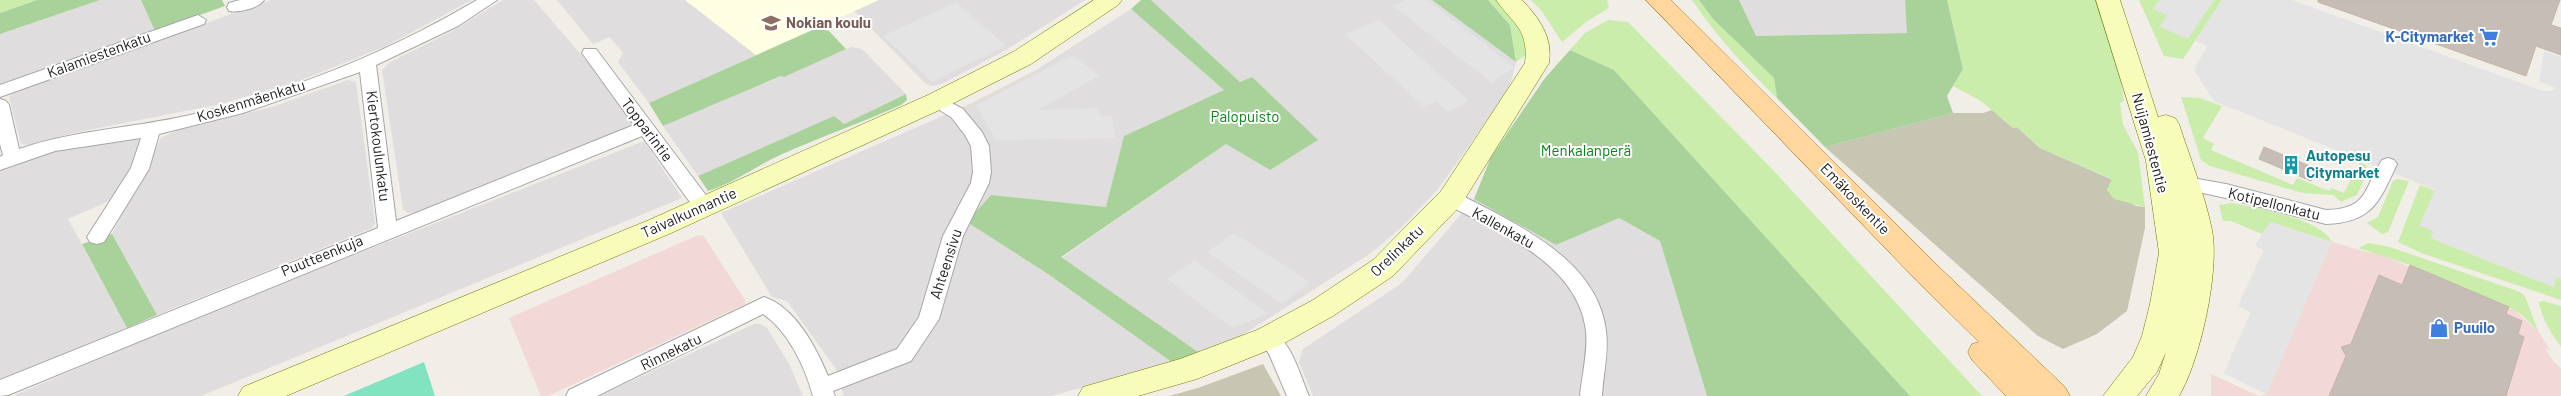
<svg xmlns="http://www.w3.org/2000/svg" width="2561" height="396" font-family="Barlow,sans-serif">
<rect width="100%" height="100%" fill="#f1eee7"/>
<!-- residential -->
<g fill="#dfdddd">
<polygon points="100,0 141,0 155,31 0,86 0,34"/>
<polygon points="271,0 472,0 386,46 299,81 221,104 73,133 29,145 21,144 9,97 17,91"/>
<polygon points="503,0 534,0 608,86 632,124 630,128 419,212 408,213 403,209 382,70 390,62 449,33"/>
<polygon points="557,0 685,0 756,55 649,103 618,62 623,53 610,37 593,44"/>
<polygon points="879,0 1085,0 1006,50 942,84 932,86 925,83 854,11"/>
<polygon points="1151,0 1432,0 1516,62 1509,89 1439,188 1403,226 1371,253 1230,343 1201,354 1061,258 1226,144 1270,170 1240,82"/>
<polygon points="1739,0 1905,0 1908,33 1755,36"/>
<polygon points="1131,9 1224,90 1124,136 1107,207 991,195 970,224 1048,274 1173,363 1051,396 844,396 836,369 787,301 772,297 721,213 972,103 1036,70"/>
<polygon points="851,47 862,49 906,94 844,124 834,116 698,176 663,126"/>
<polygon points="348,80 356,82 375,223 372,228 157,315 112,234 161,138 175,131 272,107"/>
<polygon points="145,136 132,174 107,202 68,219 127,328 0,382 0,169 31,155"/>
<polygon points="644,141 682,198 201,396 13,396 207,313"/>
<polygon points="1474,199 1556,245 1619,218 1660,241 1707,396 1313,396 1299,362 1303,349 1402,283"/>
<polygon points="754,324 760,324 767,328 789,364 803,396 599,396"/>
</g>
<!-- commercial -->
<g fill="#f2d8d6">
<polygon points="2270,222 2332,242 2370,253 2374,252 2514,310 2538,331 2550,350 2545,349 2554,362 2561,368 2561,396 2261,396 2267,394 2224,373 2251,312 2238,306 2264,250 2255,246"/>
<polygon points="703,235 745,300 745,304 548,396 541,396 509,318 696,236"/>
<polygon points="2211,374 2259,396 2211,396"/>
</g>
<!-- education -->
<polygon fill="#feffe2" points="685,0 879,0 756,55"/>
<!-- construction -->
<g fill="#c6c6b2">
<polygon points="1992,110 2013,128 2017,127 2040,148 2113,180 2107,190 2136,206 2145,207 2145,228 2127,311 2097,334 2063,349 2038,336 1825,147 1953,113 1983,113"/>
<polygon points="1263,364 1281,396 1169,396 1198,388"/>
</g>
<!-- grass -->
<g fill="#caedab">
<polygon points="0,0 37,0 0,13"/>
<polygon points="1488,0 1496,0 1521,28 1528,53 1516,62 1510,25"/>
<polygon points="1531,0 1607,0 1609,8 1586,22 1562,42 1541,10"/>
<path d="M1692,0H1699L1713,19L1774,78L1777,98C1745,67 1717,37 1692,0Z"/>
<polygon points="1947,0 2101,0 2116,53 2124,101 2120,103 2123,125 2138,152 2145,207 2114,199 2107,190 2112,179 2040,148 2017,127 2013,128 1981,101 1953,86 1963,69"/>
<polygon points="2139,0 2160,0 2153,9 2168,15 2188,38 2214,0 2222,0 2183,59 2164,56"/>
<polygon points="1608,20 1628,22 1773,170 1982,396 1910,396 1614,70 1570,50 1585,33"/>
<polygon points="2181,97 2200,98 2222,106 2203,138 2214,144 2211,150 2293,185 2297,178 2329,191 2331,188 2344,193 2360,162 2366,165 2368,170 2357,195 2341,202 2333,195 2303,193 2210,166 2201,160"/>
<polygon points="2397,179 2409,181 2388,232 2382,234 2367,223 2378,217 2393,181"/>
<polygon points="2420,185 2435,191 2420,225 2434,231 2431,238 2554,287 2556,277 2561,279 2561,300 2421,253 2398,242"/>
<path d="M2231,203C2255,207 2322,219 2332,242L2270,222L2262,234L2231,221H2223L2219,205Z"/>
<polygon points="2369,243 2390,247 2520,292 2525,296 2538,331 2522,315 2509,307 2410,265 2358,248"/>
<path d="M2544,301L2561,306V347C2551,333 2542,319 2539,302Z"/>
</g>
<!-- forest -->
<g fill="#a9d29a">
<polygon points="37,0 100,0 0,34 0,13"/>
<polygon points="141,0 222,0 225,6 155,31"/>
<polygon points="1141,0 1151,0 1240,82 1252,77 1318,140 1270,170 1226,144 1061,257 1201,354 1173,363 1048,274 970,224 973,215 991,195 1106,207 1124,136 1224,90 1131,9"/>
<polygon points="1432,0 1488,0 1510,25 1516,62"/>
<polygon points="1699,0 1739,0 1756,36 1907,33 1905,0 1947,0 1963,69 1947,96 1953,113 1825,147 1777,98 1774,78 1713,19"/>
<polygon points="817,28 829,31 846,49 784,77 781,76 663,126 649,103"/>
<polygon points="1570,50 1614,70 1910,396 1707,396 1660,241 1619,218 1556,245 1474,199 1491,157 1545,78"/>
<path d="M906,94L907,100L901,105C861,123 820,137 780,155C756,166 734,183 708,191L698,176L834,116L844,124Z"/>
<polygon points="112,234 157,315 127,328 82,244"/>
</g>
<!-- pitch -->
<polygon fill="#82e3c0" points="424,362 435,396 344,396"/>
<!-- parking -->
<g fill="#e4e4e4">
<polygon points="1406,0 1427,0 1515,67 1492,83 1393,6"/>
<polygon points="2160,0 2214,0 2188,39 2160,27 2167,15 2153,9"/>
<polygon points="2222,0 2292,0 2543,91 2551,91 2556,88 2539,82 2544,51 2561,57 2561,279 2556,277 2554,287 2431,238 2433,231 2420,226 2435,190 2214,101 2194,70 2207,46 2195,41"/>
<polygon points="956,2 1006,46 932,82 883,36"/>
<polygon points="1379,20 1469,101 1447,112 1436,102 1424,107 1345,34"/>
<polygon points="1073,55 1099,76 1038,110 1099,108 1100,117 1112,116 1115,138 996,140 976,105"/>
<polygon points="2270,222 2332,242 2267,394 2224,373 2251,312 2238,306 2264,250 2255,246"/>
<polygon points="1234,233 1310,282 1282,304 1207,252"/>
<polygon points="1195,260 1268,314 1232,328 1167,279"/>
</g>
<!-- building -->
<g fill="#c6beb6" stroke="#c4b5a8">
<polygon points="2318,0 2560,0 2551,25 2561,28 2561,55 2536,46 2526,76 2318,2"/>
<polygon points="2264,147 2317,169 2311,181 2259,159"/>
<polygon points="2410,265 2509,307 2506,314 2522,321 2518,334 2524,337 2506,396 2329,396 2346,356 2341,347 2351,344 2379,275 2402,285"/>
</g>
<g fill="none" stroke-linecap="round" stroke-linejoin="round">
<!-- street casing -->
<g stroke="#a7a7a7" stroke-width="2">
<g id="street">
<path d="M240,0H264C259,8 238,13 229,11L227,7L229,3Z"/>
<path d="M477,0H497L458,26L376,65L396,221L634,125L582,53L584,49H596L711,202L713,207L711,212L704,214L697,212L642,136L8,395L0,396V380L378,228L360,72L243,113L159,134L149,169L104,242L97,244L90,242L87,237L131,168L141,138L55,151L0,170V157L3,155L0,144V99L6,101L9,105L19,149C74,130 134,128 190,115C291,92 389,52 477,0Z"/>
<polygon points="198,15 206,20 204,24 0,97 0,85"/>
<path d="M937,95L963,109L982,132L989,146L991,172L989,183L963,236L939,319L911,361L833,391L835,396H813C805,367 789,332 763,314L597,396H566L569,390L764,297C795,307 816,347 828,376L897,349L919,317L943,236L971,183L973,172L971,146L965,135L951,117L931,105L928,101L931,97Z"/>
<path d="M2388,158L2394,160L2397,164C2379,202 2373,222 2326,224L2226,198L2175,187L2168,186L2166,181L2168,176L2175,175L2226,184L2326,210C2368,209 2363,190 2382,160Z"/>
<path d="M1451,191C1465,196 1479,205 1492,211C1541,237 1599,271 1606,331C1609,352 1603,375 1602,396H1580C1582,375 1588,352 1586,331C1578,263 1497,231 1444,203L1442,198L1444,193Z"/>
<path d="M1268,330C1291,337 1300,376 1309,396H1287L1269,354L1258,338L1261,332Z"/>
</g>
</g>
<!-- secondary casing -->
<g stroke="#6e7e01" stroke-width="1">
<g id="secondary">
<polygon points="1094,0 1122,0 1118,5 1031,64 946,107 669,234 286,396 238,396 243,387 649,220 928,95 1013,52"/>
<path d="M1496,0H1522C1539,18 1553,37 1549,63L1461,205L1393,276L1333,316L1279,346L1197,379L1138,396H1078L1083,387L1180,359L1257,330L1313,300L1373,260L1441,191L1525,63C1529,29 1513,24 1496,0Z"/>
<path d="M2096,0H2120L2158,117L2166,115L2175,118L2179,124C2190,158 2205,195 2212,230C2220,271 2200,361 2179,396H2146L2159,374L2166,352L2157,372L2137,396H2103L2133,357L2142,336L2150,304L2159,253L2146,161Z"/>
</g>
</g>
<!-- primary casing -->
<g stroke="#9d6d00" stroke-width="1">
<polygon id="primary" points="1646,0 1671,0 1938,266 2065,387 2070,396 2006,396 1972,360 1968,352 1972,344 1979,342 1918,282"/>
</g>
<!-- street -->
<use href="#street" fill="#fff" fill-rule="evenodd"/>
<!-- secondary -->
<use href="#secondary" fill="#f7fcba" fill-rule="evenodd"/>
<!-- primary -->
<use href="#primary" fill="#ffd79e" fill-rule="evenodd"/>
</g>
<!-- icons -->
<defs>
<g id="school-bare" transform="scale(1.5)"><path d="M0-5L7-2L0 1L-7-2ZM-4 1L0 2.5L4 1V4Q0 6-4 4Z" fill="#8d6e63" stroke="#fff" stroke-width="2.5" paint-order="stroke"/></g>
<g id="supermarket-bare" transform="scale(1.5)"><path d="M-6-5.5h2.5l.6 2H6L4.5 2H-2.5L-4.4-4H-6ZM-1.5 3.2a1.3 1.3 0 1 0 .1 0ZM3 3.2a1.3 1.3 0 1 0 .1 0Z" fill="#3f7fe0" stroke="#fff" stroke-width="2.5" paint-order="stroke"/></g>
<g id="building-bare" transform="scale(1.5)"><path d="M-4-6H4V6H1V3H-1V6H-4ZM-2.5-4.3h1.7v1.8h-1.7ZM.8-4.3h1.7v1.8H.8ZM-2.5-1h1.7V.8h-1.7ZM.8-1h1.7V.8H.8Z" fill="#0f9aa8" stroke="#fff" stroke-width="2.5" paint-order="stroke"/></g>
<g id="shop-bare" transform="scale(1.5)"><path d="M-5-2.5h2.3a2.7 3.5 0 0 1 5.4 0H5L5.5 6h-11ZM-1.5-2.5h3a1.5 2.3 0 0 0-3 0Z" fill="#3f7fe0" stroke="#fff" stroke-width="2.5" paint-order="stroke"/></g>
</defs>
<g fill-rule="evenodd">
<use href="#school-bare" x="771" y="23"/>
<use href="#supermarket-bare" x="2489" y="37"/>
<use href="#building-bare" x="2291" y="165"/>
<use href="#shop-bare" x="2439" y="328"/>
</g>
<g text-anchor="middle" stroke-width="4" stroke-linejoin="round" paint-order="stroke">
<!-- education labels -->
<g font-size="15" font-weight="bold" fill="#785e54" stroke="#fff" text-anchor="start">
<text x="786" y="28">Nokian koulu</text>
</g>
<!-- shop labels -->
<g font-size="15" font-weight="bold" fill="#366cbe" stroke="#fff" text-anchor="end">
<text x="2474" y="42">K-Citymarket</text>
<text x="2454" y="333" text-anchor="start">Puuilo</text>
</g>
<!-- street labels -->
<g font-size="15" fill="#202020" stroke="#fff">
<text transform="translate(99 55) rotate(-20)" y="5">Kalamiestenkatu</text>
<text transform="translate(251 101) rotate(-17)" y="5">Koskenmäenkatu</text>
<text transform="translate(647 130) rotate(53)" y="5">Topparintie</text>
<text transform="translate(2150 143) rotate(75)" y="5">Nuijamiestentie</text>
<text transform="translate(378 146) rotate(83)" y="5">Kiertokoulunkatu</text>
<text transform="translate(1855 199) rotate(46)" y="5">Emäkoskentie</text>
<text transform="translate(2274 204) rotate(14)" y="5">Kotipellonkatu</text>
<text transform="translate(689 213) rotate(-24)" y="5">Taivalkunnantie</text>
<text transform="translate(1503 228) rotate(29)" y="5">Kallenkatu</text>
<text transform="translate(1397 251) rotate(-44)" y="5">Orelinkatu</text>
<text transform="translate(322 256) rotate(-22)" y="5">Puutteenkuja</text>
<text transform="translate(946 264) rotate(-72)" y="5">Ahteensivu</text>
<text transform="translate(671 352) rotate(-26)" y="5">Rinnekatu</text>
</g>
<!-- park labels -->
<g font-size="15" fill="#078515" stroke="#fff">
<text x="1245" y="122">Palopuisto</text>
<text x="1586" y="156">Menkalanperä</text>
</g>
<!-- culture labels -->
<g font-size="15" font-weight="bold" fill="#0d838f" stroke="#fff" text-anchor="start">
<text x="2306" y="161">Autopesu<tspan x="2306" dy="17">Citymarket</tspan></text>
</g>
</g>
</svg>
